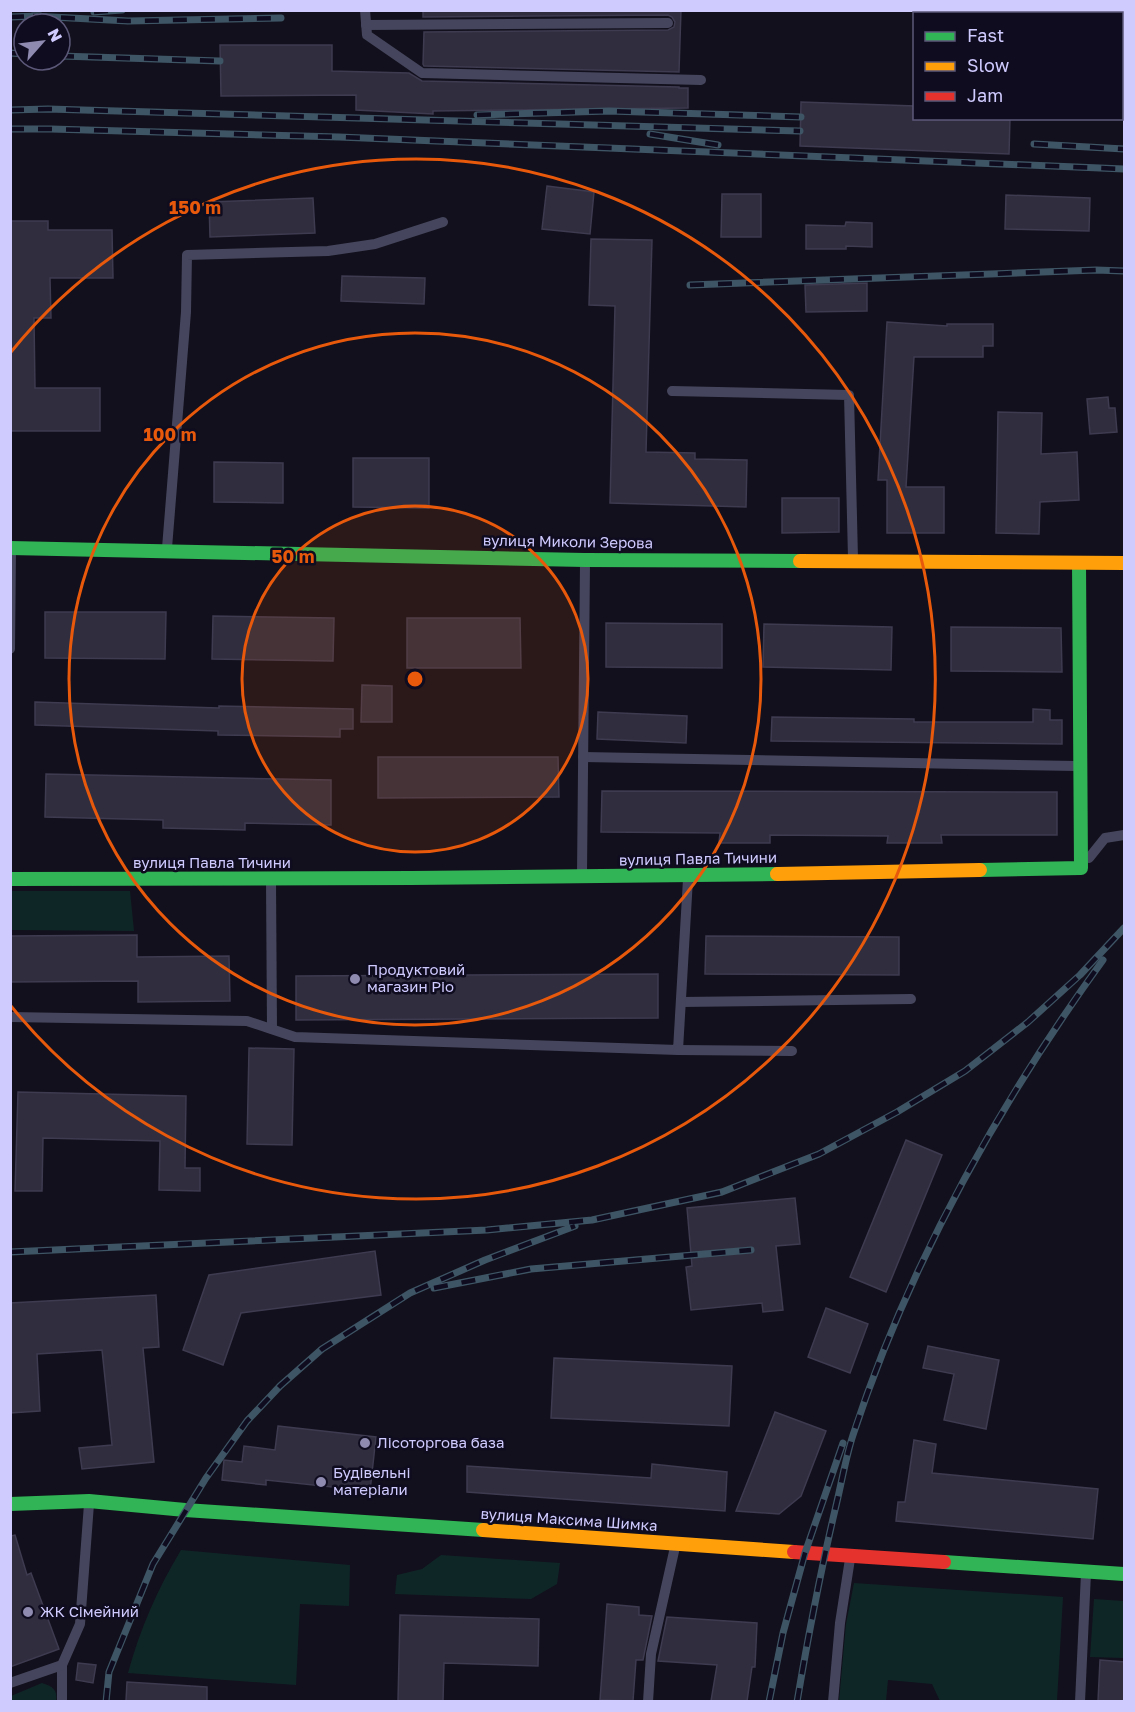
<svg xmlns="http://www.w3.org/2000/svg" width="1135" height="1712" font-family="'Golos Text',sans-serif">
<rect width="100%" height="100%" fill="#12101c"/>
<!-- green -->
<g fill="#0f2627">
<polygon points="11,891 130,891 134,931 11,930"/>
<path d="M181,1550L350,1565L349,1606L300,1604L296,1685L128,1673C140,1629 158,1588 181,1550Z"/>
<polygon points="441,1555 560,1563 557,1584 531,1599 395,1594 397,1575 422,1569"/>
<polygon points="854,1583 1063,1597 1057,1701 940,1701 932,1684 888,1680 886,1701 839,1701 846,1624"/>
<polygon points="1094,1599 1124,1601 1124,1658 1090,1657"/>
<path d="M42,1683C52,1686 58,1690 56,1701L11,1702V1696Z"/>
</g>
<!-- building -->
<g fill="#302e3e" stroke="#3e3a50" stroke-width="1.5">
<polygon points="423,10 681,10 679,72 424,66 423,64 424,32 668,30 674,27 675,22 672,17 668,15 423,17"/>
<polygon points="220,45 332,45 332,71 409,73 422,81 679,87 679,88 688,88 688,108 433,111 433,114 356,110 356,95 221,96"/>
<polygon points="801,102 915,106 915,118 1010,118 1009,154 800,146"/>
<polygon points="547,186 594,192 590,234 542,229"/>
<polygon points="722,194 761,194 761,237 721,237"/>
<polygon points="1006,195 1090,198 1089,231 1005,229"/>
<polygon points="313,198 315,233 210,237 209,202"/>
<polygon points="10,221 48,221 48,230 112,230 113,278 50,278 51,318 34,318 35,388 100,388 100,431 10,431"/>
<polygon points="846,222 872,223 872,247 846,246 846,249 806,249 806,225 845,226"/>
<polygon points="591,239 652,240 646,452 695,453 695,459 747,460 746,507 610,503 615,306 589,305"/>
<polygon points="342,276 425,278 424,304 341,301"/>
<polygon points="867,283 867,311 806,312 805,285"/>
<polygon points="887,322 947,326 947,324 993,324 993,346 983,346 983,357 914,357 906,487 944,487 944,533 887,533 887,480 878,480"/>
<polygon points="1108,397 1109,408 1115,408 1117,432 1090,434 1087,399"/>
<polygon points="998,412 1042,413 1041,454 1077,452 1079,500 1040,502 1039,534 996,533"/>
<polygon points="353,458 429,458 429,508 353,507"/>
<polygon points="214,462 283,463 283,503 214,502"/>
<polygon points="782,498 839,498 839,532 782,533"/>
<polygon points="45,612 166,612 165,659 45,658"/>
<polygon points="213,616 334,618 333,661 212,659"/>
<polygon points="407,618 520,618 521,668 407,668"/>
<polygon points="606,623 722,624 722,668 606,667"/>
<polygon points="764,624 892,627 891,670 763,667"/>
<polygon points="951,627 1061,628 1062,672 951,671"/>
<polygon points="362,685 392,686 392,722 361,722"/>
<polygon points="35,702 219,708 219,706 353,709 353,729 340,729 340,737 218,735 218,731 35,725"/>
<polygon points="1033,709 1050,710 1050,720 1062,720 1062,744 771,741 772,717 914,719 914,722 1033,722"/>
<polygon points="598,712 687,716 686,743 597,739"/>
<polygon points="378,757 558,757 559,797 378,798"/>
<polygon points="46,774 331,780 331,825 245,823 245,830 163,828 163,820 45,817"/>
<polygon points="602,791 1057,792 1057,835 941,835 942,843 887,843 888,836 770,835 770,843 719,843 720,833 601,832"/>
<polygon points="137,935 137,957 229,956 230,1001 138,1002 138,981 10,982 10,936"/>
<polygon points="706,936 899,937 899,975 705,974"/>
<polygon points="658,974 658,1018 296,1020 296,976"/>
<polygon points="249,1048 294,1049 292,1145 247,1144"/>
<polygon points="18,1092 186,1096 185,1168 200,1168 200,1191 159,1190 160,1141 43,1138 42,1191 15,1191"/>
<polygon points="906,1140 942,1155 886,1292 850,1277"/>
<polygon points="795,1198 800,1244 776,1246 783,1310 763,1312 762,1303 691,1310 686,1267 692,1266 687,1208"/>
<polygon points="375,1251 381,1295 241,1313 223,1365 183,1350 209,1275"/>
<polygon points="156,1295 159,1347 143,1348 154,1462 82,1469 79,1448 112,1445 102,1350 37,1354 40,1411 10,1413 10,1303"/>
<polygon points="826,1308 868,1324 850,1373 808,1357"/>
<polygon points="928,1346 999,1360 986,1429 944,1420 954,1374 923,1368"/>
<polygon points="554,1358 732,1366 729,1426 551,1418"/>
<polygon points="775,1412 826,1431 801,1496 779,1514 736,1511"/>
<polygon points="278,1426 376,1437 370,1491 266,1480 266,1485 222,1480 224,1460 242,1462 244,1446 275,1450"/>
<polygon points="914,1440 936,1444 932,1473 1098,1489 1093,1539 896,1521 898,1502 905,1502"/>
<polygon points="652,1464 727,1472 725,1511 467,1492 467,1466 651,1478"/>
<polygon points="15,1535 27,1575 31,1573 59,1649 10,1667 10,1536"/>
<polygon points="607,1604 639,1607 639,1615 652,1616 643,1660 636,1660 633,1701 600,1700"/>
<polygon points="400,1615 539,1619 538,1666 444,1663 443,1701 398,1701"/>
<polygon points="667,1617 757,1623 755,1667 752,1667 747,1701 711,1701 717,1665 658,1661"/>
<polygon points="1100,1660 1125,1662 1124,1701 1098,1701"/>
<polygon points="78,1663 96,1665 93,1683 76,1680"/>
<polygon points="127,1682 207,1687 207,1701 126,1701"/>
</g>
<g fill="none" stroke-linecap="round" stroke-linejoin="round">
<!-- lane -->
<g stroke="#45455d" stroke-width="10">
<polyline points="365,10 367,35 422,73 701,80"/>
<polyline points="366,25 668,23"/>
<polyline points="672,391 849,395 853,558"/>
<polyline points="167,548 186,312 187,255 328,251 375,244 443,222"/>
<polyline points="10,649 11,550"/>
<polyline points="583,757 1077,766"/>
<polyline points="1089,858 1105,838 1124,835"/>
<polyline points="582,874 585,563"/>
<polyline points="271,881 272,1029"/>
<polyline points="681,1002 911,999"/>
<polyline points="10,1017 247,1021 295,1037 678,1050 688,879"/>
<polyline points="678,1050 792,1051"/>
<polyline points="62,1665 62,1702"/>
<polyline points="10,1683 62,1665 80,1624 89,1504"/>
<polyline points="648,1702 651,1654 675,1547"/>
<polyline points="833,1702 840,1623 850,1559"/>
<polyline points="1080,1702 1086,1573"/>
</g>
<!-- fast -->
<g stroke="#30b455" stroke-width="14">
<polyline points="10,548 585,560 800,561"/>
<polyline points="980,870 1081,868 1079,563"/>
<polyline points="10,879 412,878 777,874"/>
<polyline points="10,1504 89,1501 185,1510 483,1530"/>
<polyline points="944,1562 1124,1574"/>
</g>
<!-- slow -->
<g stroke="#ff9f0a" stroke-width="14">
<polyline points="800,561 1124,563"/>
<polyline points="777,874 980,870"/>
<polyline points="483,1530 794,1552"/>
</g>
<!-- jam -->
<polyline stroke="#e5322d" stroke-width="14" points="794,1552 944,1562"/>
<!-- rail casing -->
<g stroke="#3e5565" stroke-width="7">
<g id="rail">
<polyline points="94,12 122,10"/>
<polyline points="33,16 128,21 281,18"/>
<polyline points="10,17 40,16"/>
<polyline points="10,53 24,54"/>
<polyline points="60,56 220,61"/>
<polyline points="10,110 48,109 800,131"/>
<polyline points="477,115 609,111 801,117"/>
<polyline points="10,129 51,129 339,137 1124,169"/>
<polyline points="650,134 718,145"/>
<polyline points="1034,144 1124,149"/>
<polyline points="690,285 1096,270 1124,271"/>
<polyline points="10,1252 487,1230 592,1220 722,1192 819,1154 897,1112 965,1071 1028,1022 1080,975 1124,928"/>
<polyline points="434,1288 531,1269 751,1250"/>
<polyline points="106,1702 109,1672 153,1564 206,1478 247,1421 280,1386 322,1349 410,1293 485,1260 575,1226"/>
<polyline points="769,1702 783,1633 805,1553 843,1443"/>
<path d="M797,1702C808,1637 820,1574 835,1510C841,1486 845,1460 853,1435C909,1264 998,1105 1103,960"/>
</g>
</g>
<!-- rail -->
<use href="#rail" stroke="#0f0c20" stroke-width="4.5" stroke-dasharray="14" stroke-linecap="butt"/>
</g>
<!-- distance rings -->
<circle cx="415" cy="679" r="173" fill="#e8590c" fill-opacity=".12"/>
<g fill="none" stroke="#e8590c" stroke-width="3">
<circle cx="415" cy="679" r="173"/>
<circle cx="415" cy="679" r="346"/>
<path d="M11 352A520 520 0 1 1 11 1006"/>
</g>
<!-- markers -->
<g fill="#8e8ab0" stroke="#0f0c20" stroke-width="2">
<circle cx="355" cy="979" r="6"/>
<circle cx="365" cy="1443" r="6"/>
<circle cx="321" cy="1482" r="6"/>
<circle cx="28" cy="1612" r="6"/>
</g>
<g text-anchor="middle" stroke-width="5" stroke-linejoin="round" paint-order="stroke">
<!-- street labels -->
<g font-size="15" fill="#d0cbff" stroke="#0f0c20">
<text transform="translate(568 542) rotate(1)" y="5">вулиця Миколи Зерова</text>
<text transform="translate(698 859) rotate(-1)" y="5">вулиця Павла Тичини</text>
<text x="212" y="868">вулиця Павла Тичини</text>
<text transform="translate(569 1520) rotate(4)" y="5">вулиця Максима Шимка</text>
</g>
<!-- poi labels -->
<g font-size="15" fill="#d0cbff" stroke="#0f0c20" text-anchor="start">
<text x="367" y="975">Продуктовий<tspan x="367" dy="17">магазин Ріо</tspan></text>
<text x="377" y="1448">Лісоторгова база</text>
<text x="333" y="1478">Будівельні<tspan x="333" dy="17">матеріали</tspan></text>
<text x="40" y="1617">ЖК Сімейний</text>
</g>
</g>
<circle cx="415" cy="679" r="9" fill="#e8590c" stroke="#0f0c20" stroke-width="3"/>
<g font-size="18" text-anchor="middle" font-weight="bold" fill="#e8590c" stroke="#0f0c20" stroke-width="5" stroke-linejoin="round" paint-order="stroke">
<text x="195" y="214">150 m</text>
<text x="170" y="441">100 m</text>
<text x="293" y="563">50 m</text>
</g>
<!-- border -->
<rect width="1135" height="1712" fill="none" stroke="#d0cbff" stroke-width="24"/>
<!-- legend -->
<rect x="913" y="12" width="210" height="108" fill="#0f0c20" stroke="#5c5879" stroke-width="1.5"/>
<rect x="925" y="32" width="30" height="9" fill="#30b455" stroke="#5c5879" stroke-width="1.5"/>
<text x="967" y="42" font-size="18" fill="#d0cbff">Fast</text>
<rect x="925" y="62" width="30" height="9" fill="#ff9f0a" stroke="#5c5879" stroke-width="1.5"/>
<text x="967" y="72" font-size="18" fill="#d0cbff">Slow</text>
<rect x="925" y="92" width="30" height="9" fill="#e5322d" stroke="#5c5879" stroke-width="1.5"/>
<text x="967" y="102" font-size="18" fill="#d0cbff">Jam</text>
<!-- north arrow -->
<g transform="translate(42 42) rotate(62)"><circle r="28" fill="#0f0c20" stroke="#5c5879" stroke-width="1.5"/>
<path d="M0-4.5L10 22L0 15L-10 22Z" fill="#8e8ab0"/>
<text y="-9" font-size="16" font-weight="bold" text-anchor="middle" fill="#d0cbff">N</text>
</g>
</svg>
